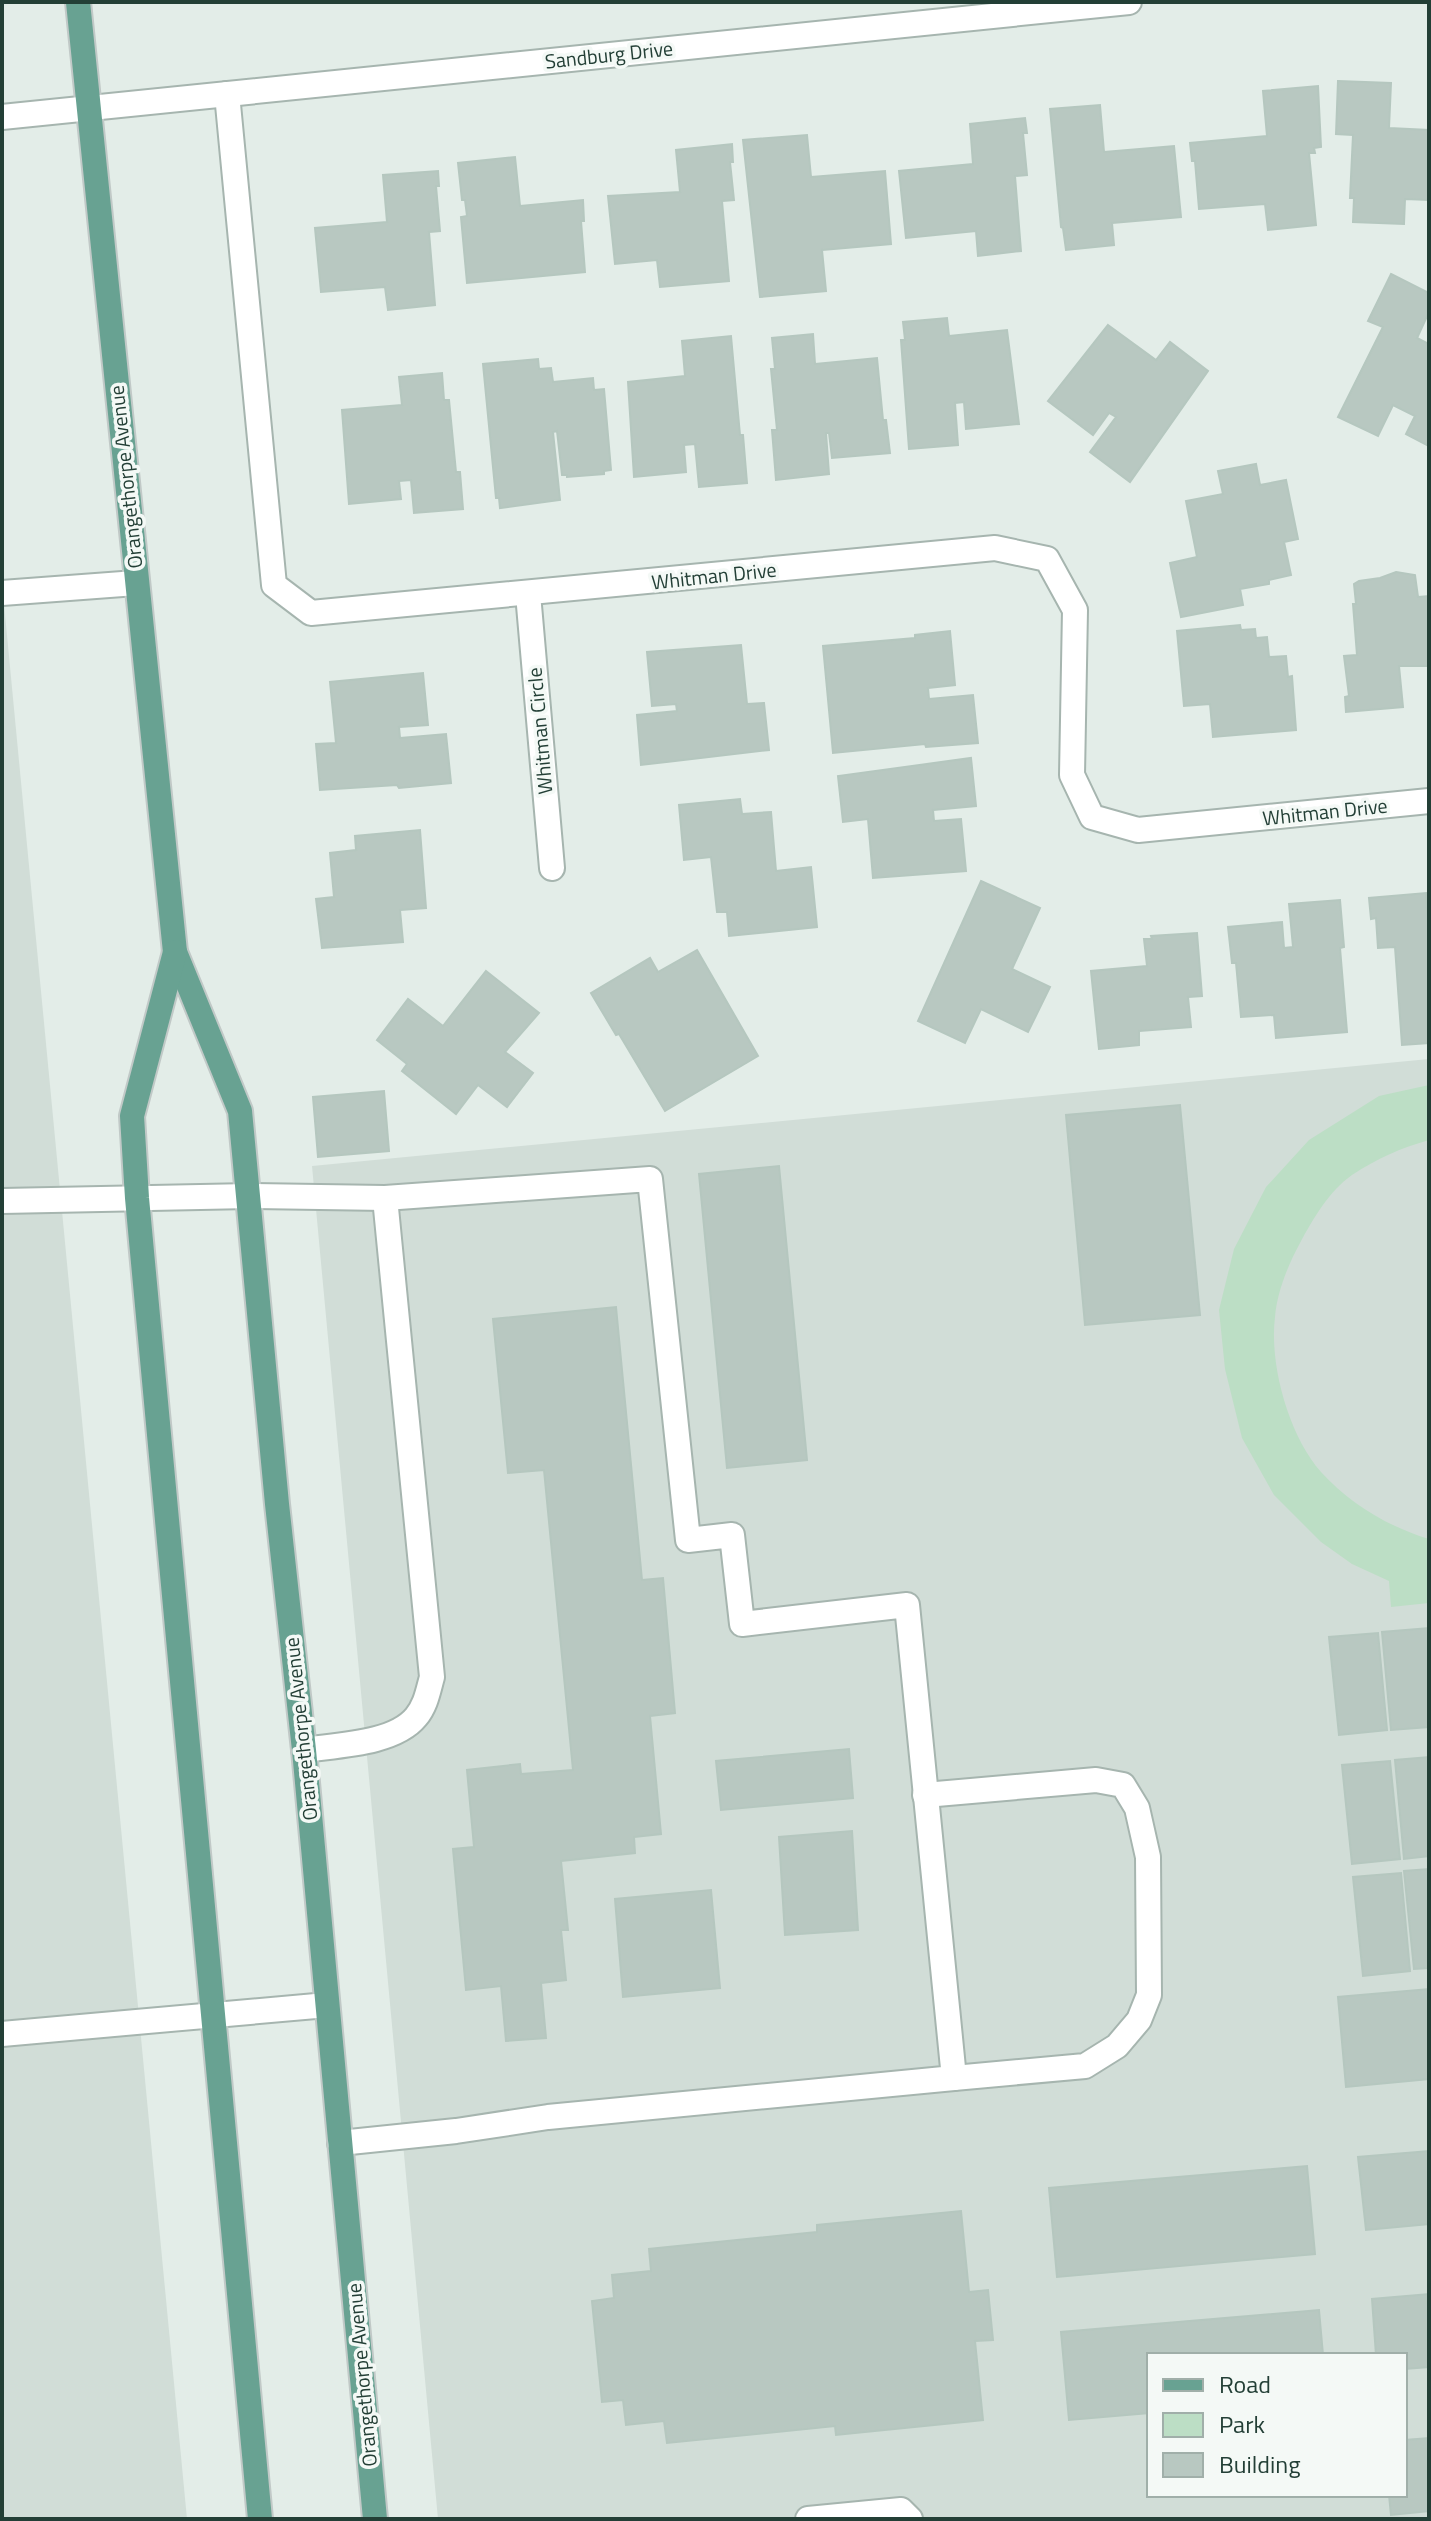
<svg xmlns="http://www.w3.org/2000/svg" width="1431" height="2521" font-family="'Titillium Web',sans-serif">
<rect width="100%" height="100%" fill="#e3ede8"/>
<!-- built -->
<g fill="#d1ddd7" fill-rule="evenodd">
<polygon points="2,583 187,2519 2,2519"/>
<path d="M1429,1059V2519H438L312,1166ZM1149,2355H1405V2495H1149Z"/>
</g>
<!-- green -->
<path fill="#bcdec5" d="M1429,1085V1140C1401,1148 1376,1159 1352,1175C1329,1191 1313,1219 1300,1243C1288,1265 1277,1292 1275,1317C1269,1365 1289,1436 1321,1472C1350,1504 1389,1527 1429,1539V1603L1391,1607L1389,1581L1352,1564L1321,1542L1274,1495L1242,1438L1225,1369L1219,1310L1234,1249L1266,1187L1309,1140L1379,1096Z"/>
<!-- building -->
<g fill="#b8c8c1" stroke="#b5c7bf" stroke-width="2">
<polygon points="1338,81 1391,83 1389,128 1429,130 1429,200 1405,199 1404,224 1353,222 1354,198 1350,198 1353,135 1336,134"/>
<polygon points="1318,86 1321,147 1314,148 1315,153 1309,153 1316,225 1268,230 1265,204 1199,209 1195,161 1192,161 1190,143 1267,136 1263,91"/>
<polygon points="1100,105 1104,152 1174,146 1181,217 1112,223 1114,245 1066,250 1063,228 1061,227 1050,109"/>
<polygon points="1025,118 1027,133 1023,133 1027,175 1015,176 1021,251 978,256 976,231 906,238 899,171 973,164 970,124"/>
<polygon points="807,135 811,177 885,171 891,244 822,250 826,291 760,297 743,140"/>
<polygon points="732,144 733,162 730,162 734,200 722,201 729,281 660,287 657,260 615,264 608,196 680,192 676,150"/>
<polygon points="515,157 520,206 583,200 584,221 581,221 585,272 467,283 461,217 467,216 465,200 462,200 458,163"/>
<polygon points="438,171 439,186 436,186 440,231 429,232 435,305 388,310 385,287 321,292 315,228 387,222 383,175"/>
<polygon points="1391,274 1429,293 1429,312 1417,338 1429,344 1429,446 1406,434 1415,416 1393,405 1378,436 1338,417 1383,327 1368,321"/>
<polygon points="947,318 949,336 1007,330 1019,424 966,429 964,402 955,403 958,445 909,449 901,340 905,340 903,322"/>
<polygon points="1108,325 1156,360 1170,342 1208,371 1130,482 1090,452 1116,417 1109,413 1093,435 1048,401"/>
<polygon points="813,334 815,364 877,358 883,420 886,420 890,453 832,458 829,433 826,433 829,474 776,480 772,430 777,430 771,369 775,369 772,338"/>
<polygon points="731,336 740,435 743,435 747,483 699,487 695,444 684,445 686,472 634,477 628,382 685,376 682,341"/>
<polygon points="538,359 539,369 551,368 553,382 593,378 594,390 604,389 611,470 604,471 604,474 567,477 567,475 562,475 557,431 553,432 560,500 500,508 499,498 496,498 483,364"/>
<polygon points="442,373 444,400 449,400 456,472 460,472 463,509 414,513 411,480 399,481 401,499 349,504 342,410 402,405 399,377"/>
<polygon points="1256,464 1260,485 1286,480 1298,539 1284,542 1291,575 1269,580 1269,584 1240,589 1243,605 1181,617 1170,563 1197,557 1186,501 1223,494 1218,471"/>
<polygon points="1396,572 1415,575 1418,597 1429,596 1429,666 1399,666 1403,707 1346,712 1345,697 1349,696 1344,656 1357,655 1353,604 1356,604 1354,584 1359,581 1380,578"/>
<polygon points="1240,625 1241,630 1255,629 1256,638 1267,637 1269,657 1286,656 1288,677 1292,676 1296,730 1213,737 1210,704 1184,706 1177,631"/>
<polygon points="950,631 955,685 928,688 929,699 973,695 978,743 926,747 925,744 833,753 823,646 915,638 915,635"/>
<polygon points="741,645 747,704 764,703 769,750 641,765 637,715 677,711 676,704 652,706 647,652"/>
<polygon points="423,673 428,725 399,727 400,738 446,734 451,783 399,788 397,785 320,790 316,744 336,743 330,682"/>
<polygon points="971,758 976,806 933,810 934,821 961,819 966,871 873,878 868,819 843,822 838,776"/>
<polygon points="740,799 742,814 771,812 776,871 811,867 817,927 729,936 727,912 717,912 711,857 684,860 679,805"/>
<polygon points="420,830 426,908 400,910 403,942 322,948 316,899 334,897 330,853 356,850 355,836"/>
<polygon points="981,881 1040,908 1012,969 1050,987 1028,1032 981,1009 965,1043 918,1021"/>
<polygon points="1426,893 1429,937 1429,1043 1402,1045 1395,947 1378,948 1376,918 1371,919 1369,898"/>
<polygon points="1340,900 1344,947 1340,948 1347,1032 1276,1038 1274,1015 1241,1017 1236,963 1232,963 1228,927 1282,922 1284,948 1293,947 1289,904"/>
<polygon points="1197,933 1202,996 1188,997 1191,1027 1139,1031 1139,1045 1099,1049 1091,971 1147,966 1144,939 1152,939 1151,936"/>
<polygon points="697,950 758,1056 665,1111 619,1034 616,1035 591,993 650,958 658,972"/>
<polygon points="486,971 539,1013 505,1052 533,1073 507,1107 478,1085 456,1114 402,1071 407,1064 377,1040 408,999 443,1026"/>
<polygon points="384,1091 389,1151 318,1157 313,1097"/>
<polygon points="1180,1105 1200,1315 1085,1325 1066,1115"/>
<polygon points="779,1166 807,1460 727,1468 699,1174"/>
<polygon points="616,1307 642,1580 663,1578 675,1713 650,1716 661,1834 634,1837 635,1853 561,1861 568,1930 561,1930 566,1980 541,1983 546,2038 506,2041 501,1986 466,1990 453,1849 474,1847 467,1770 520,1764 521,1774 573,1770 544,1470 508,1473 493,1319"/>
<polygon points="1429,1628 1429,1727 1391,1730 1382,1632"/>
<polygon points="1378,1633 1387,1730 1339,1735 1329,1637"/>
<polygon points="849,1749 853,1798 721,1810 716,1761"/>
<polygon points="1429,1757 1429,1856 1404,1859 1395,1760"/>
<polygon points="1390,1761 1400,1859 1352,1864 1342,1765"/>
<polygon points="852,1831 858,1930 785,1935 779,1837"/>
<polygon points="1429,1869 1429,1968 1414,1969 1404,1871"/>
<polygon points="1401,1873 1410,1971 1363,1976 1353,1877"/>
<polygon points="711,1890 720,1988 623,1997 615,1899"/>
<polygon points="1429,1989 1429,2079 1346,2087 1338,1997"/>
<polygon points="1429,2151 1429,2224 1366,2230 1358,2157"/>
<polygon points="1307,2166 1315,2254 1057,2277 1049,2188"/>
<polygon points="961,2211 969,2292 988,2290 993,2340 975,2341 983,2420 836,2435 835,2426 667,2443 664,2421 626,2425 623,2400 602,2402 592,2301 614,2298 612,2275 651,2271 649,2249 817,2232 817,2225"/>
<polygon points="1429,2294 1429,2367 1405,2369 1405,2355 1376,2355 1372,2299"/>
<polygon points="1319,2310 1323,2355 1149,2355 1149,2413 1069,2420 1061,2332"/>
<polygon points="1429,2438 1429,2511 1391,2515 1389,2495 1405,2495 1405,2440"/>
</g>
<g fill="none" stroke-linecap="round" stroke-linejoin="round">
<!-- minor casing -->
<g stroke="#a6b5af" stroke-width="28">
<g id="minor">
<polyline points="227,94 274,585 311,613 995,548 1047,559 1075,610 1072,775 1092,817 1138,830 1429,801"/>
<polyline points="2,117 1129,2"/>
<polyline points="2,593 136,583"/>
<polyline points="528,594 552,868"/>
<polyline points="2,1201 250,1196 385,1198 650,1179 688,1540 732,1535 742,1624 907,1605 954,2078 548,2117 456,2131 340,2143"/>
<path d="M304,1750C337,1745 394,1744 416,1717C426,1705 428,1691 432,1677L385,1198"/>
<polyline points="925,1795 1096,1780 1123,1785 1137,1808 1148,1857 1149,1995 1139,2020 1117,2046 1085,2066 954,2078"/>
<polyline points="2,2034 327,2005"/>
<polyline points="808,2519 901,2510 910,2519"/>
</g>
</g>
<!-- major casing -->
<g stroke="#c1c9c7" stroke-width="28">
<g id="major">
<polyline points="78,2 175,952 240,1111 277,1504 304,1750 375,2519"/>
<polyline points="175,952 132,1116 137,1198 260,2519"/>
</g>
</g>
<!-- minor -->
<use href="#minor" stroke="#fff" stroke-width="24"/>
<!-- major -->
<use href="#major" stroke="#68a292" stroke-width="24"/>
</g>
<g text-anchor="middle" stroke-width="7" stroke-linejoin="round" paint-order="stroke">
<!-- street labels -->
<g font-size="20" fill="#233f36" stroke="#f4f9f6">
<text transform="translate(609 55) rotate(-6)" y="7">Sandburg Drive</text>
<text transform="translate(126 477) rotate(-96)" y="7">Orangethorpe Avenue</text>
<text transform="translate(714 576) rotate(-6)" y="7">Whitman Drive</text>
<text transform="translate(540 731) rotate(-95)" y="7">Whitman Circle</text>
<text transform="translate(1325 812) rotate(-6)" y="7">Whitman Drive</text>
<text transform="translate(301 1729) rotate(-96)" y="7">Orangethorpe Avenue</text>
<text transform="translate(362 2375) rotate(-95)" y="7">Orangethorpe Avenue</text>
</g>
</g>
<!-- border -->
<rect width="1431" height="2521" fill="none" stroke="#233f36" stroke-width="8"/>
<!-- legend -->
<rect x="1147" y="2353" width="260" height="144" fill="#f4f9f6" stroke="#a0afa9" stroke-width="2"/>
<rect x="1163" y="2379" width="40" height="12" fill="#68a292" stroke="#a0afa9" stroke-width="2"/>
<text x="1219" y="2393" font-size="24" fill="#233f36">Road</text>
<rect x="1163" y="2413" width="40" height="24" fill="#bcdec5" stroke="#a0afa9" stroke-width="2"/>
<text x="1219" y="2433" font-size="24" fill="#233f36">Park</text>
<rect x="1163" y="2453" width="40" height="24" fill="#b8c8c1" stroke="#a0afa9" stroke-width="2"/>
<text x="1219" y="2473" font-size="24" fill="#233f36">Building</text>
</svg>
